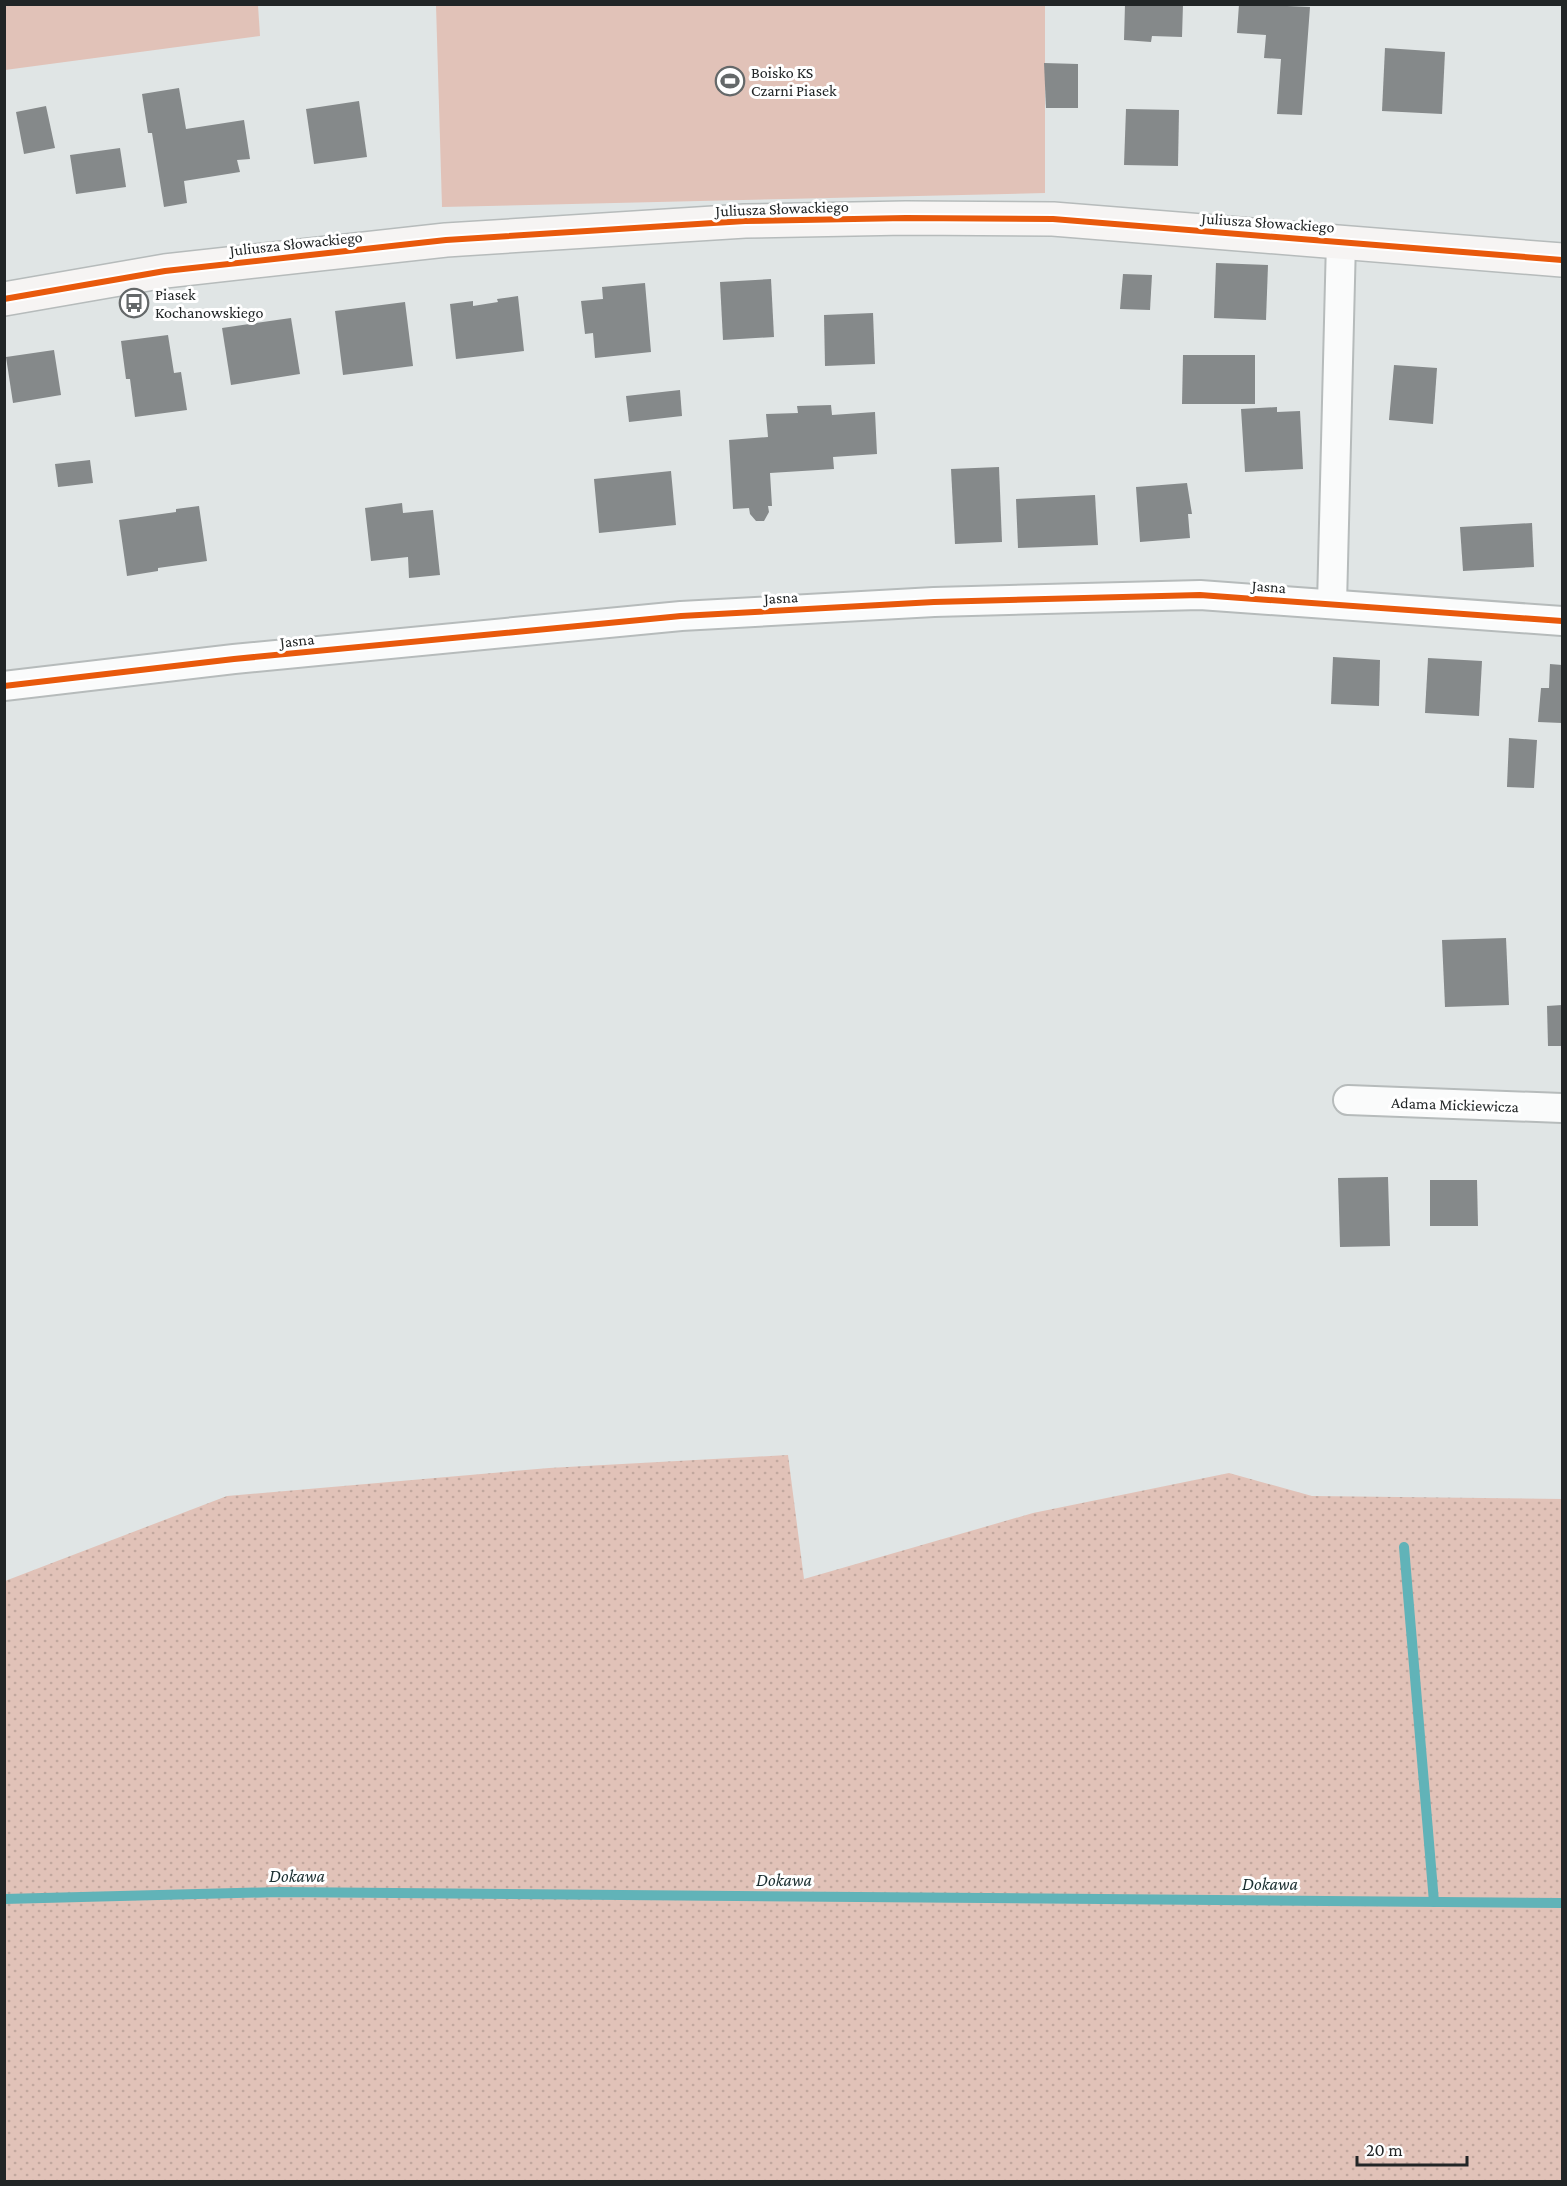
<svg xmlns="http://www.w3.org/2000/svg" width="1567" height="2186" font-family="'Crimson Pro',serif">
<defs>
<pattern id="grass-dots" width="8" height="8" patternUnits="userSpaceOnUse" patternTransform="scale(1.5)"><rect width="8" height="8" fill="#e1c2b8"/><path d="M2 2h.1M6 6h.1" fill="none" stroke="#c1a79e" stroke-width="1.8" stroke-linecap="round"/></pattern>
</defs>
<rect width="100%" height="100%" fill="#e0e5e5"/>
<!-- grass -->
<polygon fill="url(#grass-dots)" points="788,1455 804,1579 1033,1513 1229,1473 1312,1496 1562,1499 1562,2181 5,2181 5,1581 227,1496 549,1468"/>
<!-- pitch -->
<g fill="#e1c2b8">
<polygon points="4,5 258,5 260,36 5,70"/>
<polygon points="436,5 1045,5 1045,193 442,207"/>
</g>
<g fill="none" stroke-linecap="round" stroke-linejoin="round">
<!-- stream -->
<g stroke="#61b3b8" stroke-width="10">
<polyline points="1404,1547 1434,1902"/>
<polyline points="4,1899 279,1892 1562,1903"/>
</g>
</g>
<!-- building -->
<g fill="#85898a">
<polygon points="1125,4 1183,4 1182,37 1152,36 1151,42 1124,40"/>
<polygon points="1239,4 1310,7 1302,115 1277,114 1281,59 1264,58 1266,35 1237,33"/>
<polygon points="1385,48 1445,52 1442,114 1382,111"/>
<polygon points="1044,63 1078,64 1078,108 1046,108"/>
<polygon points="179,88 186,129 244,120 250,159 237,160 240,172 184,181 187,203 164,207 152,133 148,133 142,94"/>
<polygon points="359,101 367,157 314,164 306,109"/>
<polygon points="46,106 55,148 24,154 16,112"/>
<polygon points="1126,109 1179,110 1178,166 1124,165"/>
<polygon points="120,148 126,187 76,194 70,155"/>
<polygon points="1216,263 1268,265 1266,320 1214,318"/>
<polygon points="1123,274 1152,275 1150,310 1120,309"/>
<polygon points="771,279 774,337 723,340 720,282"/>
<polygon points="645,283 651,352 595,358 593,333 585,334 581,301 603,299 602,287"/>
<polygon points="518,296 524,351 456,359 450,304 473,301 473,306 498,302 497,299"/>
<polygon points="405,302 413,366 343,375 335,311"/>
<polygon points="873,313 875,364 825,366 824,315"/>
<polygon points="291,318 300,374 231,385 222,328"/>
<polygon points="168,335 174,373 181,372 187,410 135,417 130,379 126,379 121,341"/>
<polygon points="54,350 61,395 13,403 6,357"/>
<polygon points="1183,355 1255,355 1255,404 1182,404"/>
<polygon points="1394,365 1437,368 1433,424 1389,420"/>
<polygon points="680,390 682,416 629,422 626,396"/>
<polygon points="831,405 832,415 875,412 877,454 833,457 834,469 770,473 772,506 768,506 769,512 764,521 756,521 750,514 749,508 733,509 729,440 768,437 766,414 798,413 797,406"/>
<polygon points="1277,407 1277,412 1300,411 1303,469 1245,472 1241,409"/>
<polygon points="90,460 93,483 58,487 55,464"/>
<polygon points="999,467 1002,542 955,544 951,469"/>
<polygon points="671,471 676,525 599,533 594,479"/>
<polygon points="1187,483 1192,514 1188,514 1190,538 1140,542 1136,487"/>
<polygon points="1095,495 1098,545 1018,548 1016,499"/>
<polygon points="402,503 403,513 433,510 440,575 409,578 408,557 371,561 365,508"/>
<polygon points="199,506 207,561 158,568 158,571 127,576 119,520 176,512 176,509"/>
<polygon points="1532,523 1534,567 1463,571 1460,527"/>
<polygon points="1333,657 1380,660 1379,706 1331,704"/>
<polygon points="1428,658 1482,661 1479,716 1425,713"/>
<polygon points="1550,664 1562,665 1562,723 1538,722 1541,688 1549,688"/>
<polygon points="1509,738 1537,740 1534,788 1507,787"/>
<polygon points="1506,938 1509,1005 1445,1007 1442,940"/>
<polygon points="1562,1005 1562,1046 1548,1046 1547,1006"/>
<polygon points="1388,1177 1390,1246 1340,1247 1338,1178"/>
<polygon points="1430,1180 1477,1180 1478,1226 1430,1226"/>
</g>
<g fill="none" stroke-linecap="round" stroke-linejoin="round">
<!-- street casing -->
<g stroke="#b6bbbb" stroke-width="32">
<g id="street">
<polyline points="1332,604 1341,241"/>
<polyline points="4,686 234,659 681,616 934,602 1200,595 1562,621"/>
<polyline points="1348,1100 1562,1108"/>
</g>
</g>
<!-- secondary casing -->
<g stroke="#b6bbbb" stroke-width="36">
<polyline id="secondary" points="4,299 165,271 446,240 745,221 906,218 1053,219 1562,260"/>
</g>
<!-- street -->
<use href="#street" stroke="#fafbfb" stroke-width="28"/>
<!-- secondary -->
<use href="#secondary" stroke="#f6f4f3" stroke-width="33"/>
<!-- cycleway casing -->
<g stroke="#fff" stroke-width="10">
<g id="cycleway">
<polyline points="4,299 165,271 446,240 745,221 906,218 1053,219 1562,260"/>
<polyline points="4,686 234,659 681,616 934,602 1200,595 1562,621"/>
</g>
</g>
<!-- cycleway -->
<use href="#cycleway" stroke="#e8590c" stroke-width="6"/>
</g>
<!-- icons -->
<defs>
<g id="stadium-ring" transform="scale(1.5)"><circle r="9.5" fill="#fff" stroke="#646869" stroke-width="1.5"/><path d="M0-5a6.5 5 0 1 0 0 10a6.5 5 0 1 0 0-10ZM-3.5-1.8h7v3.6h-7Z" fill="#646869"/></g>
<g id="bus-ring" transform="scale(1.5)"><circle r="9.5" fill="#fff" stroke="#646869" stroke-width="1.5"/><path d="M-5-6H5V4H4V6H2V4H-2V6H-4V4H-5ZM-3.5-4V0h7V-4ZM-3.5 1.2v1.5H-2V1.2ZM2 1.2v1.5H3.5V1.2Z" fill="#646869"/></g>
</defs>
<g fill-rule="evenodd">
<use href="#stadium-ring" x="730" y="81"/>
<use href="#bus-ring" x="134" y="303"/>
</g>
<g text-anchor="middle" stroke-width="6" stroke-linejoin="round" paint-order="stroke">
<!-- poi labels -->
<g font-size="16" fill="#212526" stroke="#fff" text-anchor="start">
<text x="751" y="78">Boisko KS<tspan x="751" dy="18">Czarni Piasek</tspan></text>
<text x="155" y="300">Piasek<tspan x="155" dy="18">Kochanowskiego</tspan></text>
</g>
<!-- street labels -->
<g font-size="16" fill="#212526" stroke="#fff">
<text transform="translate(782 208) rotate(-2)" y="6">Juliusza Słowackiego</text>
<text transform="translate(1268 222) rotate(4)" y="6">Juliusza Słowackiego</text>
<text transform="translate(296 243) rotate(-6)" y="6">Juliusza Słowackiego</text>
<text transform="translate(1269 586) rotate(4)" y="6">Jasna</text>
<text transform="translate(781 597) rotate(-3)" y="6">Jasna</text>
<text transform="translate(297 640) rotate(-6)" y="6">Jasna</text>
<text transform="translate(1455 1104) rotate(2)" y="6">Adama Mickiewicza</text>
</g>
<!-- water labels -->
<g font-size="18" font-style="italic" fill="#1a2e30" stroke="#fff">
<text x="297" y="1882">Dokawa</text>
<text x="784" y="1886">Dokawa</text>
<text x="1270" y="1890">Dokawa</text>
</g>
</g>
<!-- border -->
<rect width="1567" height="2186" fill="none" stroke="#212526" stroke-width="12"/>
<!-- scale -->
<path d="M1357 2156v9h110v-9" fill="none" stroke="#212526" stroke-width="3"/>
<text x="1366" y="2156" font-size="18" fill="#212526" stroke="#ffffff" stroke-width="4.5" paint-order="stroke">20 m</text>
</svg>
